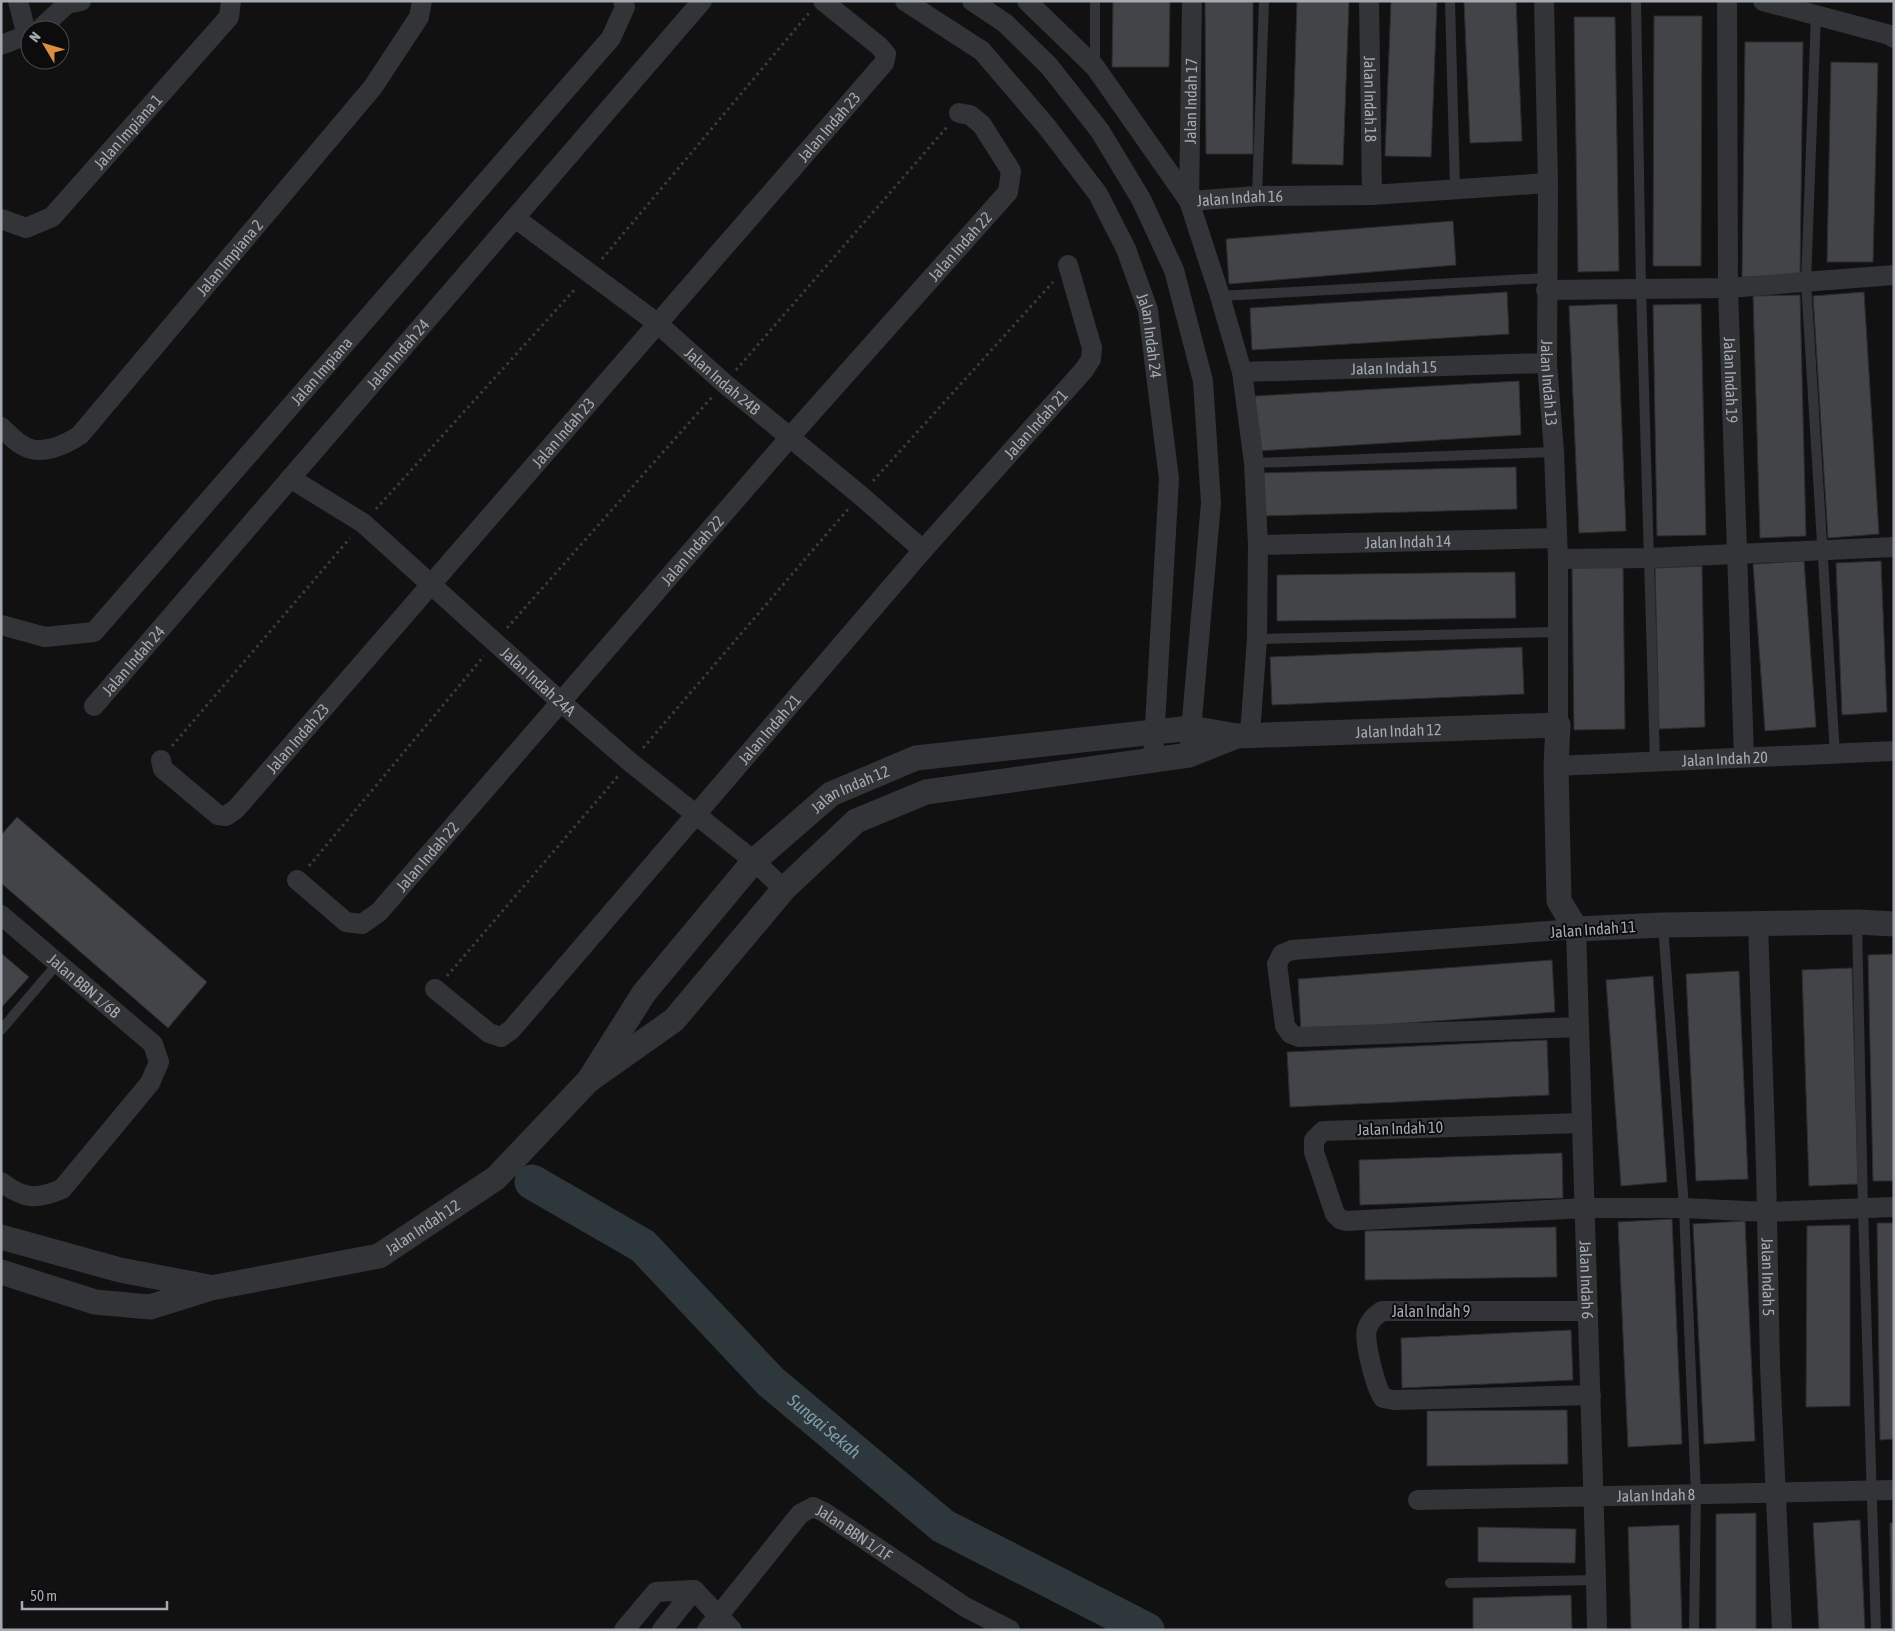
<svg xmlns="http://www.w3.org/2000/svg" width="1895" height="1631" font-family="'Asap Condensed',sans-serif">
<rect width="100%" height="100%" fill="#111112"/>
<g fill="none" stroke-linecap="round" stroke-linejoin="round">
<!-- river -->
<path stroke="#2e373b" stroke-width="35" id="s1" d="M532,1182L643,1246L771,1382L943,1526L1147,1630"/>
</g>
<!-- building -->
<g fill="#434447" stroke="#2b2c2e">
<polygon points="1113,1 1170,1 1169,67 1112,67"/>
<polygon points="1205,1 1253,1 1253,154 1206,154"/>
<polygon points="1297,1 1349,1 1343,165 1292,164"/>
<polygon points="1391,1 1437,1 1431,157 1385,156"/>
<polygon points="1464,1 1516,1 1522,141 1470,143"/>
<polygon points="1654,16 1702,16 1701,266 1653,266"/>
<polygon points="1574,17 1615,17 1619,271 1578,272"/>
<polygon points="1745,42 1803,42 1800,277 1742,277"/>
<polygon points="1831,62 1878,63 1873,262 1827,262"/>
<polygon points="1453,221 1456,265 1229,284 1226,239"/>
<polygon points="1507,292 1509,334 1252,350 1250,308"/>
<polygon points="1864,292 1879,534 1828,538 1813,296"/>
<polygon points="1800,295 1806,536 1760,538 1753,296"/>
<polygon points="1617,304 1626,531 1579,533 1569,306"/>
<polygon points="1701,304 1706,535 1657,536 1653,305"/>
<polygon points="1519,381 1521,435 1257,451 1255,396"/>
<polygon points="1516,467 1517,509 1261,516 1261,473"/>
<polygon points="1804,561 1816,727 1765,731 1753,564"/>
<polygon points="1881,561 1887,712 1842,715 1836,563"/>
<polygon points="1623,565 1625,729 1574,730 1572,567"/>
<polygon points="1702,566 1705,727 1659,729 1655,568"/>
<polygon points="1515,572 1516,618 1277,621 1277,575"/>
<polygon points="1522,647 1524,694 1272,705 1270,657"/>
<polygon points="17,817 207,982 168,1028 1,883 1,835"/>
<polygon points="1,953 29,977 1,1008"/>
<polygon points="1894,954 1894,1181 1873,1181 1868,955"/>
<polygon points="1552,960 1555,1012 1301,1031 1298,979"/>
<polygon points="1852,968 1858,1184 1809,1186 1802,970"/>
<polygon points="1739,971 1748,1179 1696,1181 1686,974"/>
<polygon points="1653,976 1667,1182 1621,1186 1606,980"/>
<polygon points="1547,1040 1549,1095 1290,1107 1287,1052"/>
<polygon points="1562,1153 1563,1198 1360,1205 1359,1160"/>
<polygon points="1672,1219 1682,1444 1628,1447 1618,1222"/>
<polygon points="1745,1221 1755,1441 1704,1444 1693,1224"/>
<polygon points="1877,1223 1894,1223 1894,1439 1880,1440"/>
<polygon points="1850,1225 1850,1406 1806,1407 1807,1226"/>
<polygon points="1556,1227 1557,1277 1365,1280 1365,1231"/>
<polygon points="1571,1330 1573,1380 1402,1388 1401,1338"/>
<polygon points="1567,1410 1568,1464 1427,1466 1427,1411"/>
<polygon points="1756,1513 1756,1630 1716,1630 1716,1514"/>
<polygon points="1860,1520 1865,1630 1819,1630 1813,1523"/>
<polygon points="1890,1523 1894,1523 1894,1630 1891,1630"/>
<polygon points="1679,1525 1682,1630 1631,1630 1628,1527"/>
<polygon points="1478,1527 1576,1529 1575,1563 1478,1562"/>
<polygon points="1571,1595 1572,1630 1473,1630 1473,1598"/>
</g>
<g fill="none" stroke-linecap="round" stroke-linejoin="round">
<!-- path -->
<g stroke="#393b3e" stroke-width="3" stroke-dasharray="2.5 4" stroke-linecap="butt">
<polyline points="602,259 809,13"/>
<polyline points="736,370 947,127"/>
<polyline points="873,481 1053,282"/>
<polyline points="376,509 576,288"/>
<polyline points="507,628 712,397"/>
<polyline points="172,746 350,538"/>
<polyline points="643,748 849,508"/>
<polyline points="309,866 484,656"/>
<polyline points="447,976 619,775"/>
</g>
<!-- service -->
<g stroke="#323437" stroke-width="10">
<polyline points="1450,1 1455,188"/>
<polyline points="1636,1 1641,288 1655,762"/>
<polyline points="1816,14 1806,282 1835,755"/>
<polyline points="1095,66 1095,1"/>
<polyline points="1257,196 1264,1"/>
<polyline points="1220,296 1546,278"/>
<polyline points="1254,463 1554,452"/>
<polyline points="1257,639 1560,632"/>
<polyline points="1857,922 1863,1209 1876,1630"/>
<polyline points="1663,925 1684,1208 1696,1494 1694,1630"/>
<polyline points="1,1030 58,963"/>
<polyline points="1450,1583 1596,1580"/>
</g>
<!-- minor -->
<g stroke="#323437" stroke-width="20">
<polyline points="18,1 27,36"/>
<path id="s2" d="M905,1L982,51L1047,127L1098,194L1126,249L1148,310L1169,479L1153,760"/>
<polyline points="972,1 1005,23 1049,66 1100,131 1141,199 1174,270 1203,381 1211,503 1190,742"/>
<polyline points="1027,1 1095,67 1189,201 1220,296 1242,372 1254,463 1258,545 1257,639 1250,734"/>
<path id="s3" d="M1369,1L1372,195"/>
<path id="s4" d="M1544,1L1548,183L1547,363L1554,452L1558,559V725"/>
<path id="s5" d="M1727,1L1728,288L1744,757"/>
<polyline points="1763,1 1890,35 1894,38"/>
<polyline points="39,30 67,4 81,1"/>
<polyline points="1,45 30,34"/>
<path id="s6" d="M1189,201L1257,196L1372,195L1548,183"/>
<path id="s7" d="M1189,201L1192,1"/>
<path id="s8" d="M515,218L657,323L724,383L860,495L923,550"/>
<path id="s9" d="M1,219L26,228L52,217L229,17L231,1"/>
<polyline points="1546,290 1728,288 1894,275"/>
<path id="s10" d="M1242,372L1547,363"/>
<path id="s11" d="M1,427C8,433 14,441 22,445C40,457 65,445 80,435L373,87L419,17L422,1"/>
<path id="s12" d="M290,478L363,523L561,702L630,762L754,861L784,889"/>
<path id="s13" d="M1258,545L1557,538"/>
<polyline points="1558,559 1648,558 1894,547"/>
<path id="s14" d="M1,625L45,637L94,632L611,38L625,7L623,1"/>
<path id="s15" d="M94,706L702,1"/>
<path id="s16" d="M161,760L163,769L218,815L226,816L236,809L884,63L886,54L879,46L823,1"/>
<path id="s17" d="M1556,766L1894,751"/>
<path id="s18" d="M297,880L346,922L362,924L379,912L790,437L1008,192L1011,171L982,125L970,115L959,113"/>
<path id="s19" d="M1,915L153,1044L159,1062L150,1083L62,1189C36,1200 24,1199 1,1182"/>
<path id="s20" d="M1758,923L1766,1168L1770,1366L1782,1630"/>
<path id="s21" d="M435,989L489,1033L501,1037L511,1030L923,550L1084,370L1091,359L1092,348L1068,265"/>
<path id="s22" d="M1579,1027L1299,1037L1291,1034L1285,1026L1277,964L1282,954L1292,950L1576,929C1583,1146 1589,1363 1596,1580L1597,1630"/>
<polyline points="1582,1123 1323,1131 1314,1140 1314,1152 1335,1214 1340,1219 1346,1221 1585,1208 1684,1208 1767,1212 1894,1207"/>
<path d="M1588,1311H1382C1375,1316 1370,1320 1367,1329C1363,1340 1376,1388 1383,1398L1394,1400L1591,1395"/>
<path id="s23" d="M1418,1500L1894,1490"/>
<polyline points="694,1590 732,1630"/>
<polyline points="624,1630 656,1592 694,1590"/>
<polyline points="662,1630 694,1590"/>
<path id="s24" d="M707,1630L800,1514L813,1507L824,1512L965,1607L1010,1630"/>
</g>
<!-- tertiary -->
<g stroke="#323437" stroke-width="25">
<path id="s25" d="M589,1080L644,993L754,861L831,794L916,758L1191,728L1237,736L1558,725L1556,766L1559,901L1576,929L1663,925L1857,922L1894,924"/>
<polyline points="1,1237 120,1270 209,1287"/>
<path id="s26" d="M1,1272L95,1302L150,1307L211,1288L379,1256L496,1178L589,1080L674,1020L784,889L856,821L926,792L1189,755L1237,736"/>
</g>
</g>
<g text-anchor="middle" stroke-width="4" stroke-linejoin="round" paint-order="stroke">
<!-- street labels -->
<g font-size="16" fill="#a4aab1" stroke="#0c0c0d">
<text dy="6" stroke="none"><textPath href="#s3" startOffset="98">Jalan Indah 18</textPath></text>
<text dy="6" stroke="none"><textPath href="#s7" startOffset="100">Jalan Indah 17</textPath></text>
<text dy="6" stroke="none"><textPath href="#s16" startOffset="1005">Jalan Indah 23</textPath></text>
<text dy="6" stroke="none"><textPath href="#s9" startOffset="169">Jalan Impiana 1</textPath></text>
<text dy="6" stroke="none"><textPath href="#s6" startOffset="51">Jalan Indah 16</textPath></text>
<text dy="6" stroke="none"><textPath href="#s18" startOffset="985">Jalan Indah 22</textPath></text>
<text dy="6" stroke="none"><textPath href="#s11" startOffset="322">Jalan Impiana 2</textPath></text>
<text dy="6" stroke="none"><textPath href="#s2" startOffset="428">Jalan Indah 24</textPath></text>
<text dy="6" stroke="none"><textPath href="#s15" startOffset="465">Jalan Indah 24</textPath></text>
<text dy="6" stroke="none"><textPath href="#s10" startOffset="152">Jalan Indah 15</textPath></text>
<text dy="6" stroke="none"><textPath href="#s14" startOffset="441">Jalan Impiana</textPath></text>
<text dy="6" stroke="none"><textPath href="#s5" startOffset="379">Jalan Indah 19</textPath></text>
<text dy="6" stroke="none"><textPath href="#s8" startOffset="264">Jalan Indah 24B</textPath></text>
<text dy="6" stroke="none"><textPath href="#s4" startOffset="382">Jalan Indah 13</textPath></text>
<text dy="6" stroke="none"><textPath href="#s21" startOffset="896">Jalan Indah 21</textPath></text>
<text dy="6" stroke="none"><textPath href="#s16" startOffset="600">Jalan Indah 23</textPath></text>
<text dy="6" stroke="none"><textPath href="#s13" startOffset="150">Jalan Indah 14</textPath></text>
<text dy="6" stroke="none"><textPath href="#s18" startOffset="580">Jalan Indah 22</textPath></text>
<text dy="6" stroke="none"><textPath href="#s15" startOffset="60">Jalan Indah 24</textPath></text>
<text dy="6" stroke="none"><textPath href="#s12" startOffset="322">Jalan Indah 24A</textPath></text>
<text dy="6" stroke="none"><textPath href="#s21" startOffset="491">Jalan Indah 21</textPath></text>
<text dy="6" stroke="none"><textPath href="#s25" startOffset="954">Jalan Indah 12</textPath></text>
<text dy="6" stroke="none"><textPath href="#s16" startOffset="195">Jalan Indah 23</textPath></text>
<text dy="6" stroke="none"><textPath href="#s17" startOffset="169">Jalan Indah 20</textPath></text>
<text dy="6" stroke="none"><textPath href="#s25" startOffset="396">Jalan Indah 12</textPath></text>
<text dy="6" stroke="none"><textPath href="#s18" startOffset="175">Jalan Indah 22</textPath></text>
<text transform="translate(1593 929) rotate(-4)" y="6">Jalan Indah 11</text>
<text dy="6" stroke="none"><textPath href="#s19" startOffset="109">Jalan BBN 1/6B</textPath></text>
<text transform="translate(1400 1128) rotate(-2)" y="6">Jalan Indah 10</text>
<text dy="6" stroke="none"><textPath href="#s26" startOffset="441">Jalan Indah 12</textPath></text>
<text dy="6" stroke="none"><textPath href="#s20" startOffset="354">Jalan Indah 5</textPath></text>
<text dy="6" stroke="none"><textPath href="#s22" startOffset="1019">Jalan Indah 6</textPath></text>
<text x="1431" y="1317">Jalan Indah 9</text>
<text dy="6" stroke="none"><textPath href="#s23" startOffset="238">Jalan Indah 8</textPath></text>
<text dy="6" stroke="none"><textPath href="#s24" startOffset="212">Jalan BBN 1/1F</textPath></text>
</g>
<!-- water labels -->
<g font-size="18" font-style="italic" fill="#7e9ba9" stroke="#0c0c0d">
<text dy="6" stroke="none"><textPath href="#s1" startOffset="384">Sungai Sekah</textPath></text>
</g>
</g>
<!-- border -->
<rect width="1895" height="1631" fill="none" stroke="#a4aab1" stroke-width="5"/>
<!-- north arrow -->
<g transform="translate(45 45) rotate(308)"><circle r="24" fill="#0c0c0d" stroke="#494b4f"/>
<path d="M0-4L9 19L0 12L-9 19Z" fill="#db8f40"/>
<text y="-8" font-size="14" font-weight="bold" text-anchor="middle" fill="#a4aab1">N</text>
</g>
<!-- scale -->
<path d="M22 1601v8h145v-8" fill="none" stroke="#a4aab1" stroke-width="2.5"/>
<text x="30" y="1601" font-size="15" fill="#a4aab1" stroke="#0c0c0d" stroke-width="4" paint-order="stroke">50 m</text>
</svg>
